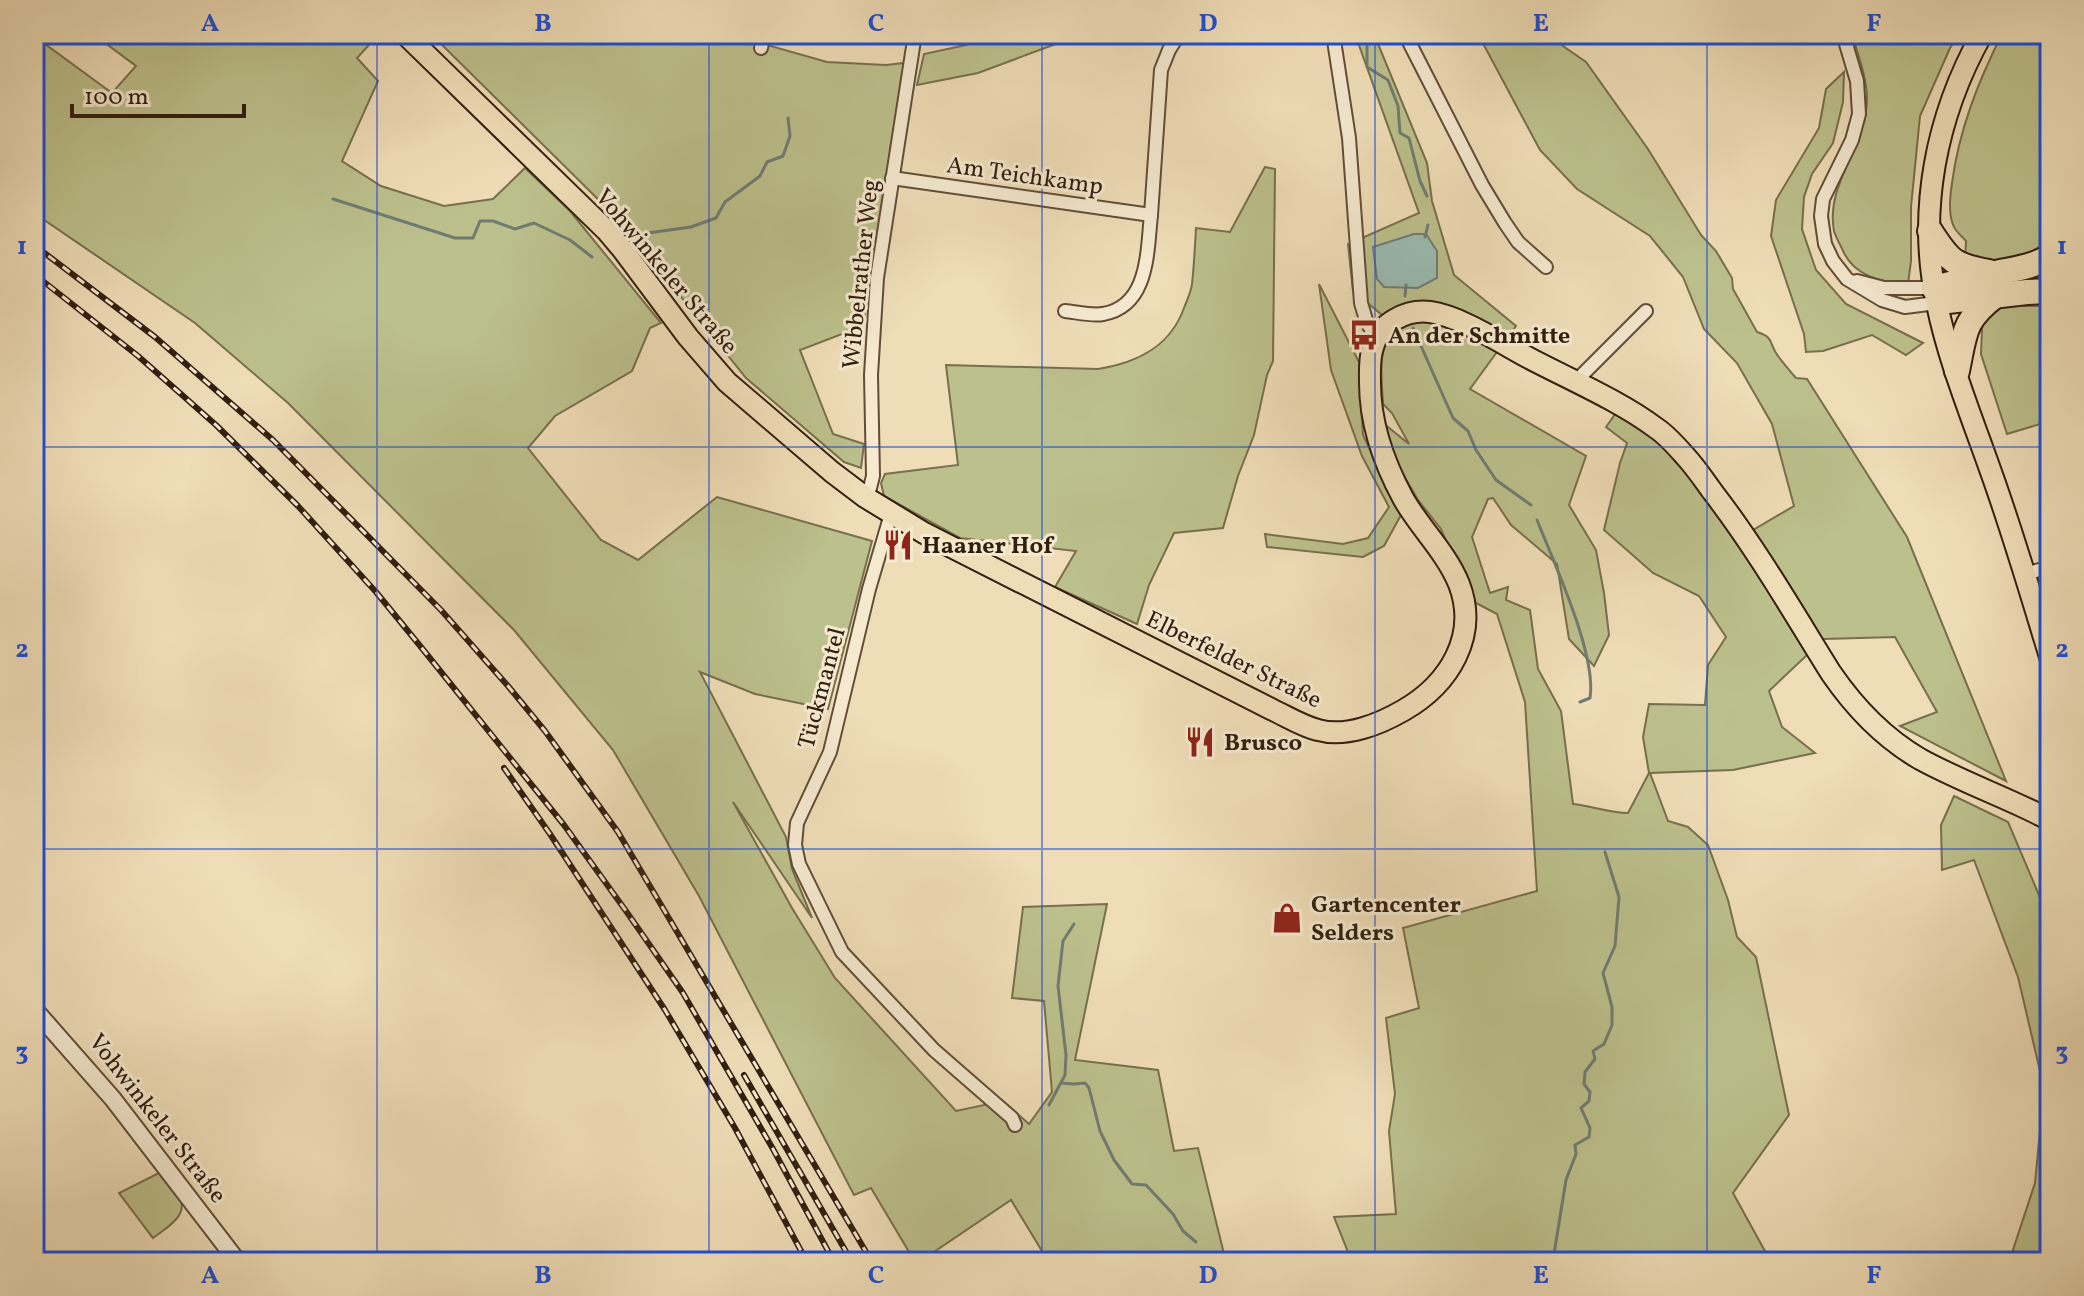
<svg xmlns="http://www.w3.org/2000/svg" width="2084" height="1296" font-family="Vollkorn,serif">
<rect width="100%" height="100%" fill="#efddb7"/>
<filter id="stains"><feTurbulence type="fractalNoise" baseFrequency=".0025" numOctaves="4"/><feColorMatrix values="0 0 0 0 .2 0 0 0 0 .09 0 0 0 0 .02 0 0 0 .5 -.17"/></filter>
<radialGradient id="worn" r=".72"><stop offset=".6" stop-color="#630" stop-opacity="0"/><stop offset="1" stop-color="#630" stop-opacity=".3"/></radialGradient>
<!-- green -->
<g fill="#bcc08c" stroke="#776f4d" stroke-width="2">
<polygon points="93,34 379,34 357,58 378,81 342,161 381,186 444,206 493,199 525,168 570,211 661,323 650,328 632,371 555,416 528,448 601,540 638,560 717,497 872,541 828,709 755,694 700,672 786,837 792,869 812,918 733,802 792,908 835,978 956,1111 1003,1101 1029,1124 1052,1092 1044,1001 1012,998 1023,907 1107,904 1075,1060 1158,1070 1174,1151 1198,1148 1225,1258 1224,1262 1057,1262 1045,1256 1011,1200 919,1262 915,1262 871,1188 854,1195 699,896 613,750 514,630 288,403 195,323 34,213 34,36 112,93 136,66"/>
<polygon points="431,34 729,34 827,62 886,65 904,63 863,326 800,350 833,434 864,444 861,468 844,462 746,378 622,223"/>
<polygon points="991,34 1074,34 1061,42 978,73 917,85 924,54 966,45"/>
<path d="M1355,34H1374L1427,163L1432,201L1454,275L1516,326L1470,389L1586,456L1569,505L1596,550L1604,593L1609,635L1594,666L1569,639L1557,564L1511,525L1493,498L1488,499L1472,537L1490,593L1508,587L1506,600L1530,610L1538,669L1561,711L1573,804C1592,806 1609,813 1628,813L1649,773L1643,737L1649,704L1705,705L1708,665L1726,637L1699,596L1653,573L1604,530L1620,463L1627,443L1606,427L1618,410L1658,434L1741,537L1794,506L1772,424L1737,363L1704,329L1683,277L1650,236L1577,189L1540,150L1478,34H1555L1563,46L1586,62L1648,149L1701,235L1716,251L1732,278L1733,289L1757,332C1775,337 1769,345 1778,356C1784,364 1790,371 1796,378L1807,379L1907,537L2006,781L1900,726L1937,712L1895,637L1824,639L1769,691L1782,727L1815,753L1733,770L1650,773L1668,821L1688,827L1708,845L1728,900L1737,937L1756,957L1789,1115L1733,1193L1771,1262H1352L1334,1217L1396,1214L1389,1131L1395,1094L1386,1018L1419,1008L1403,928L1537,891L1525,702L1497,614L1472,601L1441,529L1418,500L1393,457L1378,419L1409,444L1392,413L1383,404C1382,380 1375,343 1399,329L1353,291L1348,244L1419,213Z"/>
<path d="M1852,34H1960L1950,48L1920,116L1911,207V261L1908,284C1884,283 1856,277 1844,253C1841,246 1836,238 1834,231C1825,184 1866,147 1867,100C1867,78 1858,55 1852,34Z"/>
<path d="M2002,34H2040L2050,55V239C2025,261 1997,262 1965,261L1966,241C1963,237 1956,232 1954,227C1948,214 1950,197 1952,183C1959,130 1978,82 2002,34Z"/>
<polygon points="1844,72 1843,102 1833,143 1812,174 1804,197 1802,229 1816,270 1846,304 1923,343 1906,355 1872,335 1823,351 1806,352 1804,334 1771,236 1776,200 1819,128 1826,89"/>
<path d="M1265,167L1275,169L1273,361L1267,375L1254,435L1238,476L1223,528L1174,533L1149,585L1137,624L1055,587L1076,551L960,538L884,496L881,483L885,474L958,465L946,365L1098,369C1137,363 1170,347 1184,308C1187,300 1191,292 1192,284C1194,266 1195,247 1196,228L1230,232Z"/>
<polygon points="1319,284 1360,364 1360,392 1363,435 1401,515 1384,546 1363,557 1267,547 1265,534 1343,544 1368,538 1389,507 1362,456 1331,370"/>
<polygon points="2009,303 2025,306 2050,306 2050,421 2007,434 1981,354 1982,329 1980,319 1991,307"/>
<polygon points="1954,796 2008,822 2050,921 2050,1258 2047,1262 2009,1262 2035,1183 2044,1088 2018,977 1974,860 1942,870 1941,825"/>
<path d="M159,1173C167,1178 171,1184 177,1192C192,1214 169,1226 153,1238L119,1193Z"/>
</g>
<!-- water -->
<polygon fill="#9abbb3" stroke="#707c71" stroke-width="2" points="1414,234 1426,234 1437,251 1437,278 1418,288 1384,287 1377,279 1373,247"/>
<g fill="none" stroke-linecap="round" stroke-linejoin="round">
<!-- stream -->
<g stroke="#707c71" stroke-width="3">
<polyline points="1367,34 1367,67 1388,80 1398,106 1400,133 1409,138 1420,181 1427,196"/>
<polyline points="333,199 455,238 473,238 480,221 493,221 515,229 534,223 570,240 592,257"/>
<polyline points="648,233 691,227 716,218 725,202 760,176 767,162 783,156 790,136 788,118"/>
<polyline points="1425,237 1428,225"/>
<polyline points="1405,296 1406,285"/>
<polyline points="1413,328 1453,418 1468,431 1476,450 1496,480 1531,505"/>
<path d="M1537,520C1554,563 1597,655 1590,698L1580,702"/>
<polyline points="1061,1083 1074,1084 1085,1083 1089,1088 1100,1131 1114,1160 1132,1184 1146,1185 1173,1214 1183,1231 1196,1242"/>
<polyline points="1049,1105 1065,1075 1066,1055 1058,986 1063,941 1074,924"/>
<polyline points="1556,1262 1554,1254 1566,1180 1576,1154 1575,1145 1589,1137 1590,1128 1581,1108 1589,1101 1590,1092 1584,1084 1585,1072 1595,1059 1593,1051 1604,1044 1612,1025 1612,1007 1603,973 1615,946 1619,897 1605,852"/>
</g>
<!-- minor casing -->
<g stroke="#614e38" stroke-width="16">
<g id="minor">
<polyline points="1333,34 1349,138 1361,303 1366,320 1376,339"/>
<polyline points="1405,34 1482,185 1505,223 1518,242 1546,267"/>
<polyline points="1843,34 1857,81 1859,114 1852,140 1823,199 1821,216 1825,244 1833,261 1847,279 1882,300 1905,307 1936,303"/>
<polyline points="761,48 764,34"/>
<polyline points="892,178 1151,215 1161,70 1169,50 1179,34"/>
<polyline points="1857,281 1884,288 1934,288"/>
<path d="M1065,311C1076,312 1091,316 1103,314C1149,306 1147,252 1151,215"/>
<polyline points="1575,382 1646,311"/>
<polyline points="865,497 870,488 873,476 871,375 877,278 915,34"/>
<polyline points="891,514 869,589 830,752 797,823 795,845 799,864 842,952 934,1050 1012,1118 1015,1125"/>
<polyline points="2025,574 2050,567"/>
</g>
</g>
<!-- tertiary casing -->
<g stroke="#614e38" stroke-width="20">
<polyline id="tertiary" points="34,1009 113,1099 238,1262"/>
</g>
<!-- primary casing -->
<g stroke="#321e0e" stroke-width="24">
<g id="primary">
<path d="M405,34L607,231L623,250L688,337L727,382L832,472L865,497L924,533L1273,710C1288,717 1302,726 1318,730C1346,738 1380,724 1404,710C1449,684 1479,636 1459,584C1446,552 1419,527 1403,498C1383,461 1370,424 1370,383C1370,370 1369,359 1373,347C1379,323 1407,309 1430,312C1460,316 1501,343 1529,358C1569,379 1620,401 1656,428C1667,435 1677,447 1686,457C1696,468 1704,480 1712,491C1756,548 1793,612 1831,673C1855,708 1884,738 1920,759C1962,782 2008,798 2050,820"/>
<path d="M1982,34C1936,116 1917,211 1937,304C1948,359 1972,418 1991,472C2013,533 2031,595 2050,657"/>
</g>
</g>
<!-- motorway casing -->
<g stroke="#321e0e" stroke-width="28">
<g id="motorway">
<path d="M1930,231C1949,261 1954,266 1989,272"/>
<path d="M1934,288C1954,283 1975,277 1996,273C2015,269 2032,267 2050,257"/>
<polyline points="1939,302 2027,292 2050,291"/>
<path d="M1957,371C1965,332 1963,320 1996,295"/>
</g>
</g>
<!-- minor -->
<use href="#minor" stroke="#f5e9d0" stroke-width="12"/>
<!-- tertiary -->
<use href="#tertiary" stroke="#f5e9d0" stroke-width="16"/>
<!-- primary -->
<use href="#primary" stroke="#efddb7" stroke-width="20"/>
<!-- motorway -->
<use href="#motorway" stroke="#efddb7" stroke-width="24"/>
<!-- rail casing -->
<g stroke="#321e0e" stroke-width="6">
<g id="rail">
<polyline points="34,245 155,337 273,440 441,610 508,686 545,731 618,832 872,1262"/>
<polyline points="34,274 138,356 216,425 298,506 376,592 421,647 564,825 626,911 683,993 773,1149 834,1262"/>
<polyline points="504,768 550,834 665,1010 735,1128 807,1262"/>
<polyline points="744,1075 852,1262"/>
</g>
</g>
<!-- rail -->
<use href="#rail" stroke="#f5e9d0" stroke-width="3" stroke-dasharray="9" stroke-linecap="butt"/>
</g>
<!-- grid -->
<path fill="none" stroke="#1d4ed8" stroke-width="2" stroke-opacity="0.55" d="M377,34V1262M709,34V1262M1042,34V1262M1375,34V1262M1707,34V1262M34,447H2050M34,849H2050"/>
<!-- icons -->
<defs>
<g id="bus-bare" transform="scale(2.4)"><path d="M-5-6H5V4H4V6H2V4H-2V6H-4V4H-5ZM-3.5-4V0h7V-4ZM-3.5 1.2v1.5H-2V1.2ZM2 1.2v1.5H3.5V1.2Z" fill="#8f2418" stroke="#f5e9d0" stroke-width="2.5" paint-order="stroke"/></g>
<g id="restaurant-bare" transform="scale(2.4)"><path d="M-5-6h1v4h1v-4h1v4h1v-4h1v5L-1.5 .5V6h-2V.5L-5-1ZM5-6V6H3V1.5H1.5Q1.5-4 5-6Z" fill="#8f2418" stroke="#f5e9d0" stroke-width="2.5" paint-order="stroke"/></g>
<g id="shop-bare" transform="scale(2.4)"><path d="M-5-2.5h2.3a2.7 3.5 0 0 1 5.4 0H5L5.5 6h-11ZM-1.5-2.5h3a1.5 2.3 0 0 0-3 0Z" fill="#8f2418" stroke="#f5e9d0" stroke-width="2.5" paint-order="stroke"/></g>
</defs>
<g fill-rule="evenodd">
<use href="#bus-bare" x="1364" y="335"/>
<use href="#restaurant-bare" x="898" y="545"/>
<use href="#restaurant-bare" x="1200" y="742"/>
<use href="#shop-bare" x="1287" y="918"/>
</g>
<g text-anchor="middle" stroke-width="6" stroke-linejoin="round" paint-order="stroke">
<!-- street labels -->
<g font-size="24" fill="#321e0e" stroke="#f5e9d0">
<text transform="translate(1025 175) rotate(8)" y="8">Am Teichkamp</text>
<text transform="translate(667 271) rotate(50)" y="8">Vohwinkeler Straße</text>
<text transform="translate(860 274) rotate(-84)" y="8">Wibbelrather Weg</text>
<text transform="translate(1234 659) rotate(26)" y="8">Elberfelder Straße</text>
<text transform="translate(821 688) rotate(-75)" y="8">Tückmantel</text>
<text transform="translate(158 1118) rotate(52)" y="8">Vohwinkeler Straße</text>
</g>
<!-- poi labels -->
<g font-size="24" font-weight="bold" fill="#321e0e" stroke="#f5e9d0" text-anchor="start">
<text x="1388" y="343">An der Schmitte</text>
<text x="922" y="553">Haaner Hof</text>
<text x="1224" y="750">Brusco</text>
<text x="1311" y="912">Gartencenter<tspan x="1311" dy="28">Selders</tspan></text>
</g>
</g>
<!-- margin -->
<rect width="2084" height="1296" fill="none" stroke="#efddb7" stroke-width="88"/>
<!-- scale -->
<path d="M72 104v12h172v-12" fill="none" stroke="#321e0e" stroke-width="4"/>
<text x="84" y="104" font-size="24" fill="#321e0e" stroke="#f5e9d0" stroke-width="6" paint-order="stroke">100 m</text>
<rect x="44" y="44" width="1996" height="1208" fill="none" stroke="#1d4ed8" stroke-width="3"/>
<g font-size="26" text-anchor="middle" font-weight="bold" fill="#1d4ed8">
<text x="210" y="31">A</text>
<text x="543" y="31">B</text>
<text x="876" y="31">C</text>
<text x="1208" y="31">D</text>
<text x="1541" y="31">E</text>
<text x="1874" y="31">F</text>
<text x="22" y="254">1</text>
<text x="2062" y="254">1</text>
<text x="22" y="657">2</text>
<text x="2062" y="657">2</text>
<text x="22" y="1060">3</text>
<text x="2062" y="1060">3</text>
<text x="210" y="1283">A</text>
<text x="543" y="1283">B</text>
<text x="876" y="1283">C</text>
<text x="1208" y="1283">D</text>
<text x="1541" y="1283">E</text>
<text x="1874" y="1283">F</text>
</g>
<rect width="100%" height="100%" filter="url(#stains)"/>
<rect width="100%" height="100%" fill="url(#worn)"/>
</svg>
